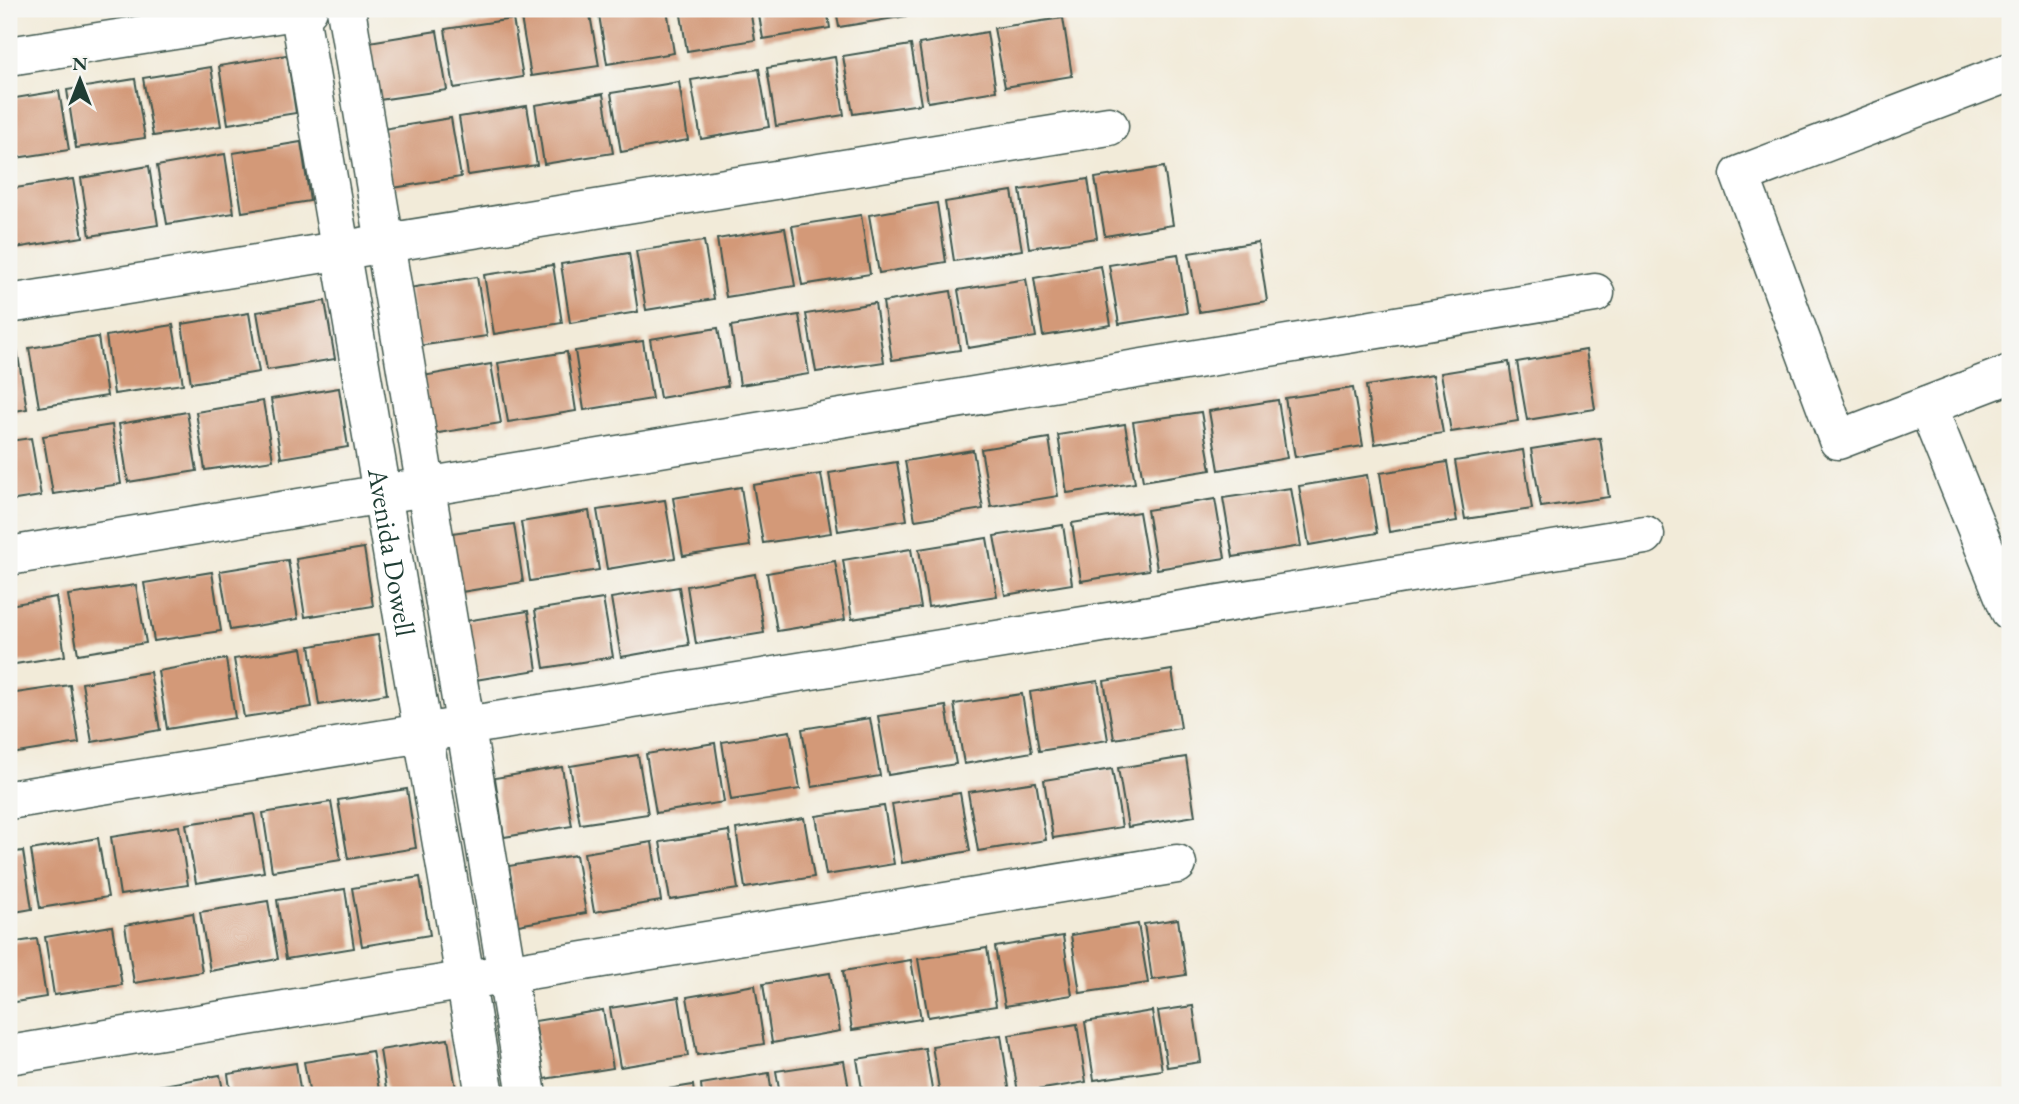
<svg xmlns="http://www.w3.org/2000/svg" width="2019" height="1104" font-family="'EB Garamond',serif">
<rect width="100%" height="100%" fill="#f6f6f2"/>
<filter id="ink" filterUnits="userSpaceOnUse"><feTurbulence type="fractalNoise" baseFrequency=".0143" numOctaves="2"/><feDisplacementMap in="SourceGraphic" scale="14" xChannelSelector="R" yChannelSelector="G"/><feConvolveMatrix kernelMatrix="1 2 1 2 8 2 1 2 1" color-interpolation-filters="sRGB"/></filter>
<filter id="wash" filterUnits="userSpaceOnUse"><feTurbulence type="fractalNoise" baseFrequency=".00686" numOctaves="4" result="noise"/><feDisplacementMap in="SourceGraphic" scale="28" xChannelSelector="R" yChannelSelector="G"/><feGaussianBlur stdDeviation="1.57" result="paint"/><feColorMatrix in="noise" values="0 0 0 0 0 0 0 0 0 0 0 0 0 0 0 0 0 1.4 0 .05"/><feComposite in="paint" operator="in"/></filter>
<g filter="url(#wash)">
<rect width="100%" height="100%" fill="#f2ebd9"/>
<g id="blocks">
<!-- building -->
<g fill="#d39978">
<polygon points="578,9 589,9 599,66 531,76 521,18"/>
<polygon points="598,9 667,9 674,53 607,64"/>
<polygon points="680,9 750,9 755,40 687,51"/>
<polygon points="758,9 827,9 830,28 763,39"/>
<polygon points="836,9 905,9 907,16 839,27"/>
<polygon points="914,9 940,9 940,10 914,14"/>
<polygon points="1063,18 1072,76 1005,87 994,28"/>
<polygon points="513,19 523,77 454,88 445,29"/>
<polygon points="437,31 447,90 379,100 369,42"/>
<polygon points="987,32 996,91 928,102 919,44"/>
<polygon points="911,45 921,104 853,114 843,56"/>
<polygon points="287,55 296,113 228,124 219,66"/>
<polygon points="835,57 844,115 776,126 767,68"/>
<polygon points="211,67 221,126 153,136 143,78"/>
<polygon points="759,69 769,127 701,139 691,80"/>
<polygon points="135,79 145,138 76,148 67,90"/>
<polygon points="679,82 688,140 621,152 611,93"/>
<polygon points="59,91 69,150 9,159 9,99"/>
<polygon points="603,94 613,153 544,164 535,105"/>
<polygon points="527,106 537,165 468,175 459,117"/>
<polygon points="451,118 461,177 393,188 383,129"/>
<polygon points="301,142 310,201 242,212 233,153"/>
<polygon points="225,154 234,213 167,224 157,166"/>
<polygon points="149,166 158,225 90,236 81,178"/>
<polygon points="1164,167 1173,225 1105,236 1095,178"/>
<polygon points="73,179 83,237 15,248 9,213 9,189"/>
<polygon points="1088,179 1097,238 1029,248 1020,190"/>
<polygon points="1012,191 1022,250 954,261 945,202"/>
<polygon points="937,203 946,262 879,273 869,215"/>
<polygon points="861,215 870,274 802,285 792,226"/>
<polygon points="785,228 795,286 726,297 717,239"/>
<polygon points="704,241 714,299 646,310 636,251"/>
<polygon points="1258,242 1267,301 1199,312 1189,253"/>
<polygon points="629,253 638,312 570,323 561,264"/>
<polygon points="1178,254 1187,313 1119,324 1109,265"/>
<polygon points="553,265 562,323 494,334 484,275"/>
<polygon points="1101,266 1111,325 1043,336 1034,278"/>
<polygon points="477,277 487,336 418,346 409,288"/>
<polygon points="1026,279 1036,337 968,348 958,290"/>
<polygon points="951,291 960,350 892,360 883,302"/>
<polygon points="325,301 335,359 267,370 257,312"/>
<polygon points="875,303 884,362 816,372 806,314"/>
<polygon points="249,313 259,372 191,383 182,324"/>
<polygon points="799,315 809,374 740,385 731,326"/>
<polygon points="173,325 183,384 114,394 106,336"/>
<polygon points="718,328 728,386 660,398 650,339"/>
<polygon points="98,337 107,396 39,407 29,348"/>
<polygon points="643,341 652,399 584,410 575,351"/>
<polygon points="17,350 27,409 9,412 9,352"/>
<polygon points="1586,350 1595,409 1527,420 1517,362"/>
<polygon points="567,352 576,411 508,422 498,363"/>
<polygon points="1509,362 1518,421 1451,432 1441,373"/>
<polygon points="491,364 501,423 432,434 423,376"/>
<polygon points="1433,375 1443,433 1375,444 1366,386"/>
<polygon points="339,388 348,447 281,458 271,399"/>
<polygon points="1353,388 1363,446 1295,457 1285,398"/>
<polygon points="1278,400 1287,458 1219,470 1209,411"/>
<polygon points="263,401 273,460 205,470 196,412"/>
<polygon points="187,412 197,471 128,482 119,424"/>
<polygon points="1201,412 1211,470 1143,481 1133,422"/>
<polygon points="1125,424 1135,483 1067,493 1058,435"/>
<polygon points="112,425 121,484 53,494 43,436"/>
<polygon points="31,438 41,496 9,501 9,441"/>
<polygon points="1049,438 1058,496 991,507 981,449"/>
<polygon points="1600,438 1609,497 1541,507 1531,449"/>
<polygon points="973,450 983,509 915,520 905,461"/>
<polygon points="1523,450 1532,509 1465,519 1455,461"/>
<polygon points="897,462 907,520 838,531 829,473"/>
<polygon points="1447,462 1457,521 1389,532 1380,473"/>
<polygon points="821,474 831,533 763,543 753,485"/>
<polygon points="1367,475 1377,533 1309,545 1299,486"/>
<polygon points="741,487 750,546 683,556 673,498"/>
<polygon points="1291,488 1301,546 1233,557 1223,498"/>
<polygon points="1215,499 1225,558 1157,569 1147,510"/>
<polygon points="665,500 675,558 607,569 597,510"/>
<polygon points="589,511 599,570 530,581 521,522"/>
<polygon points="1139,512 1149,570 1081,581 1072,523"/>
<polygon points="514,524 523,582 455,593 445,534"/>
<polygon points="1063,525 1072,584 1005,595 994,536"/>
<polygon points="987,538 997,596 928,607 919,549"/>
<polygon points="364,548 373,606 305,617 296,559"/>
<polygon points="911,549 921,608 852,619 843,560"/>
<polygon points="288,560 298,619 230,630 220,571"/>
<polygon points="835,561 845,620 777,631 767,573"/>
<polygon points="212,572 221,631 154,641 144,583"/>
<polygon points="755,574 764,633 696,644 687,586"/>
<polygon points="136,585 146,643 78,654 68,595"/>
<polygon points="679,587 689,645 621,657 611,598"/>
<polygon points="56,597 65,656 9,665 9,605"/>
<polygon points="603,599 613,657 544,668 535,610"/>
<polygon points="528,611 537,670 469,681 459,622"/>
<polygon points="378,635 387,694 319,705 310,646"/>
<polygon points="302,648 312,707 244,717 234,659"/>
<polygon points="226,659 235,718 167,729 158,671"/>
<polygon points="1172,670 1181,728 1114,739 1104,681"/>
<polygon points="150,672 160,730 92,742 82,683"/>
<polygon points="1098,681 1108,740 1039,751 1030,692"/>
<polygon points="70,685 79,743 11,754 9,737 9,694"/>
<polygon points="1022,694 1032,752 964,764 954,704"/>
<polygon points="946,706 956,764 888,775 878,716"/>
<polygon points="870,718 880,776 812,787 802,729"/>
<polygon points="790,731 800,789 731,800 722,742"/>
<polygon points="715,743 724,802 656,813 646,754"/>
<polygon points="638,755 648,814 580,824 570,766"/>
<polygon points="1186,757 1195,816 1128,827 1118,768"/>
<polygon points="562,767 572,826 504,837 495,778"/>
<polygon points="1112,769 1122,827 1053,838 1044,780"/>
<polygon points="1036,782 1046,840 978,851 968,792"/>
<polygon points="407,789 416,848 348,859 338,800"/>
<polygon points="960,793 970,851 902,863 892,804"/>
<polygon points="331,802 341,860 272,871 263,813"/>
<polygon points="884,806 894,864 826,875 816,816"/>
<polygon points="254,814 264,872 196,883 186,824"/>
<polygon points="804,818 814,877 745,888 736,829"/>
<polygon points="179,826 188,885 120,895 111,837"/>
<polygon points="729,831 738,889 670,900 660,842"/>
<polygon points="98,838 108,897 40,908 31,850"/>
<polygon points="652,842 661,901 594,912 584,853"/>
<polygon points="23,851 32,909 9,913 9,853"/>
<polygon points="576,855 586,913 518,925 509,866"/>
<polygon points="420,877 430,935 362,946 352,888"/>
<polygon points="345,889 354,948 286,959 277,900"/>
<polygon points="268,901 278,959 210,971 200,912"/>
<polygon points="193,913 202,972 134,983 125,925"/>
<polygon points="1178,919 1186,975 1152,980 1144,924"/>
<polygon points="1138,924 1148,983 1080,993 1071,935"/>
<polygon points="112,926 122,985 54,995 45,937"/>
<polygon points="1063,936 1072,995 1005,1006 995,947"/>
<polygon points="37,939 46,997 9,1003 9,943"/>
<polygon points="987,948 996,1006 928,1017 918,959"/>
<polygon points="911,960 921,1019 852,1030 843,971"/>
<polygon points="830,973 840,1031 772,1043 763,984"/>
<polygon points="755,985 764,1044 697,1055 687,997"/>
<polygon points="679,997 688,1056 620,1067 610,1008"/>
<polygon points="1193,1006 1201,1062 1167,1067 1158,1011"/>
<polygon points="603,1010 613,1068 544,1079 535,1021"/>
<polygon points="1152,1011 1162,1070 1094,1080 1085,1022"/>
<polygon points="1077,1024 1086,1082 1018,1093 1009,1035"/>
<polygon points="1001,1035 1010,1094 940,1095 932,1046"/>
<polygon points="448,1039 457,1095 387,1095 380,1050"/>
<polygon points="925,1048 933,1095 863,1095 857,1059"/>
<polygon points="372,1051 380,1095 310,1095 304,1062"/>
<polygon points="844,1061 850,1095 780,1095 776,1071"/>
<polygon points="296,1063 301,1095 231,1095 228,1074"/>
<polygon points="769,1073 772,1095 702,1095 701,1084"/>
<polygon points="220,1075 224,1095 153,1095 152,1087"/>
<polygon points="693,1085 694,1095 637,1095 637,1094"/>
<polygon points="140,1088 141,1095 105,1095 105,1094"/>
</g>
</g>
</g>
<g filter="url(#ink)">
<use href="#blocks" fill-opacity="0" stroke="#3f574d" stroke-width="2"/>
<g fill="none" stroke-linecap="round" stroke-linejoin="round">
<!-- street casing -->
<g stroke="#3f574d" stroke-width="41">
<g id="street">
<path id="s1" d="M299,9L485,1095"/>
<polyline points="346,9 527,1095"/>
<polyline points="9,56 308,9"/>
<polyline points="2010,72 1740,175 1838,440 2010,374"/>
<polyline points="9,304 1109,126"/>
<polyline points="1927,406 2010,611"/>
<polyline points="9,556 1595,293"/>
<polyline points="9,800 1645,535"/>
<polyline points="9,1055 1177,864"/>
</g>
</g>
<!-- street -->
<use href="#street" stroke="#fff" stroke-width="38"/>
</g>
</g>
<g text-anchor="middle" stroke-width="5" stroke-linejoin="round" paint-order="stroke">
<!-- street labels -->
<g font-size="28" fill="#1f3d34" stroke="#f6f6f2">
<text dy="10" stroke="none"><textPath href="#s1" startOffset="551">Avenida Dowell</textPath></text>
</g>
</g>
<!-- margin -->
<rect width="2019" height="1104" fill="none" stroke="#f6f6f2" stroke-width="35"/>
<!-- north arrow -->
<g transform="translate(80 80)" stroke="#f6f6f2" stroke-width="5" paint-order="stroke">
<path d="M0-5L12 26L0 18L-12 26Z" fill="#1f3d34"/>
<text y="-10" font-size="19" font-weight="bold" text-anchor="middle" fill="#1f3d34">N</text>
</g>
</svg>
